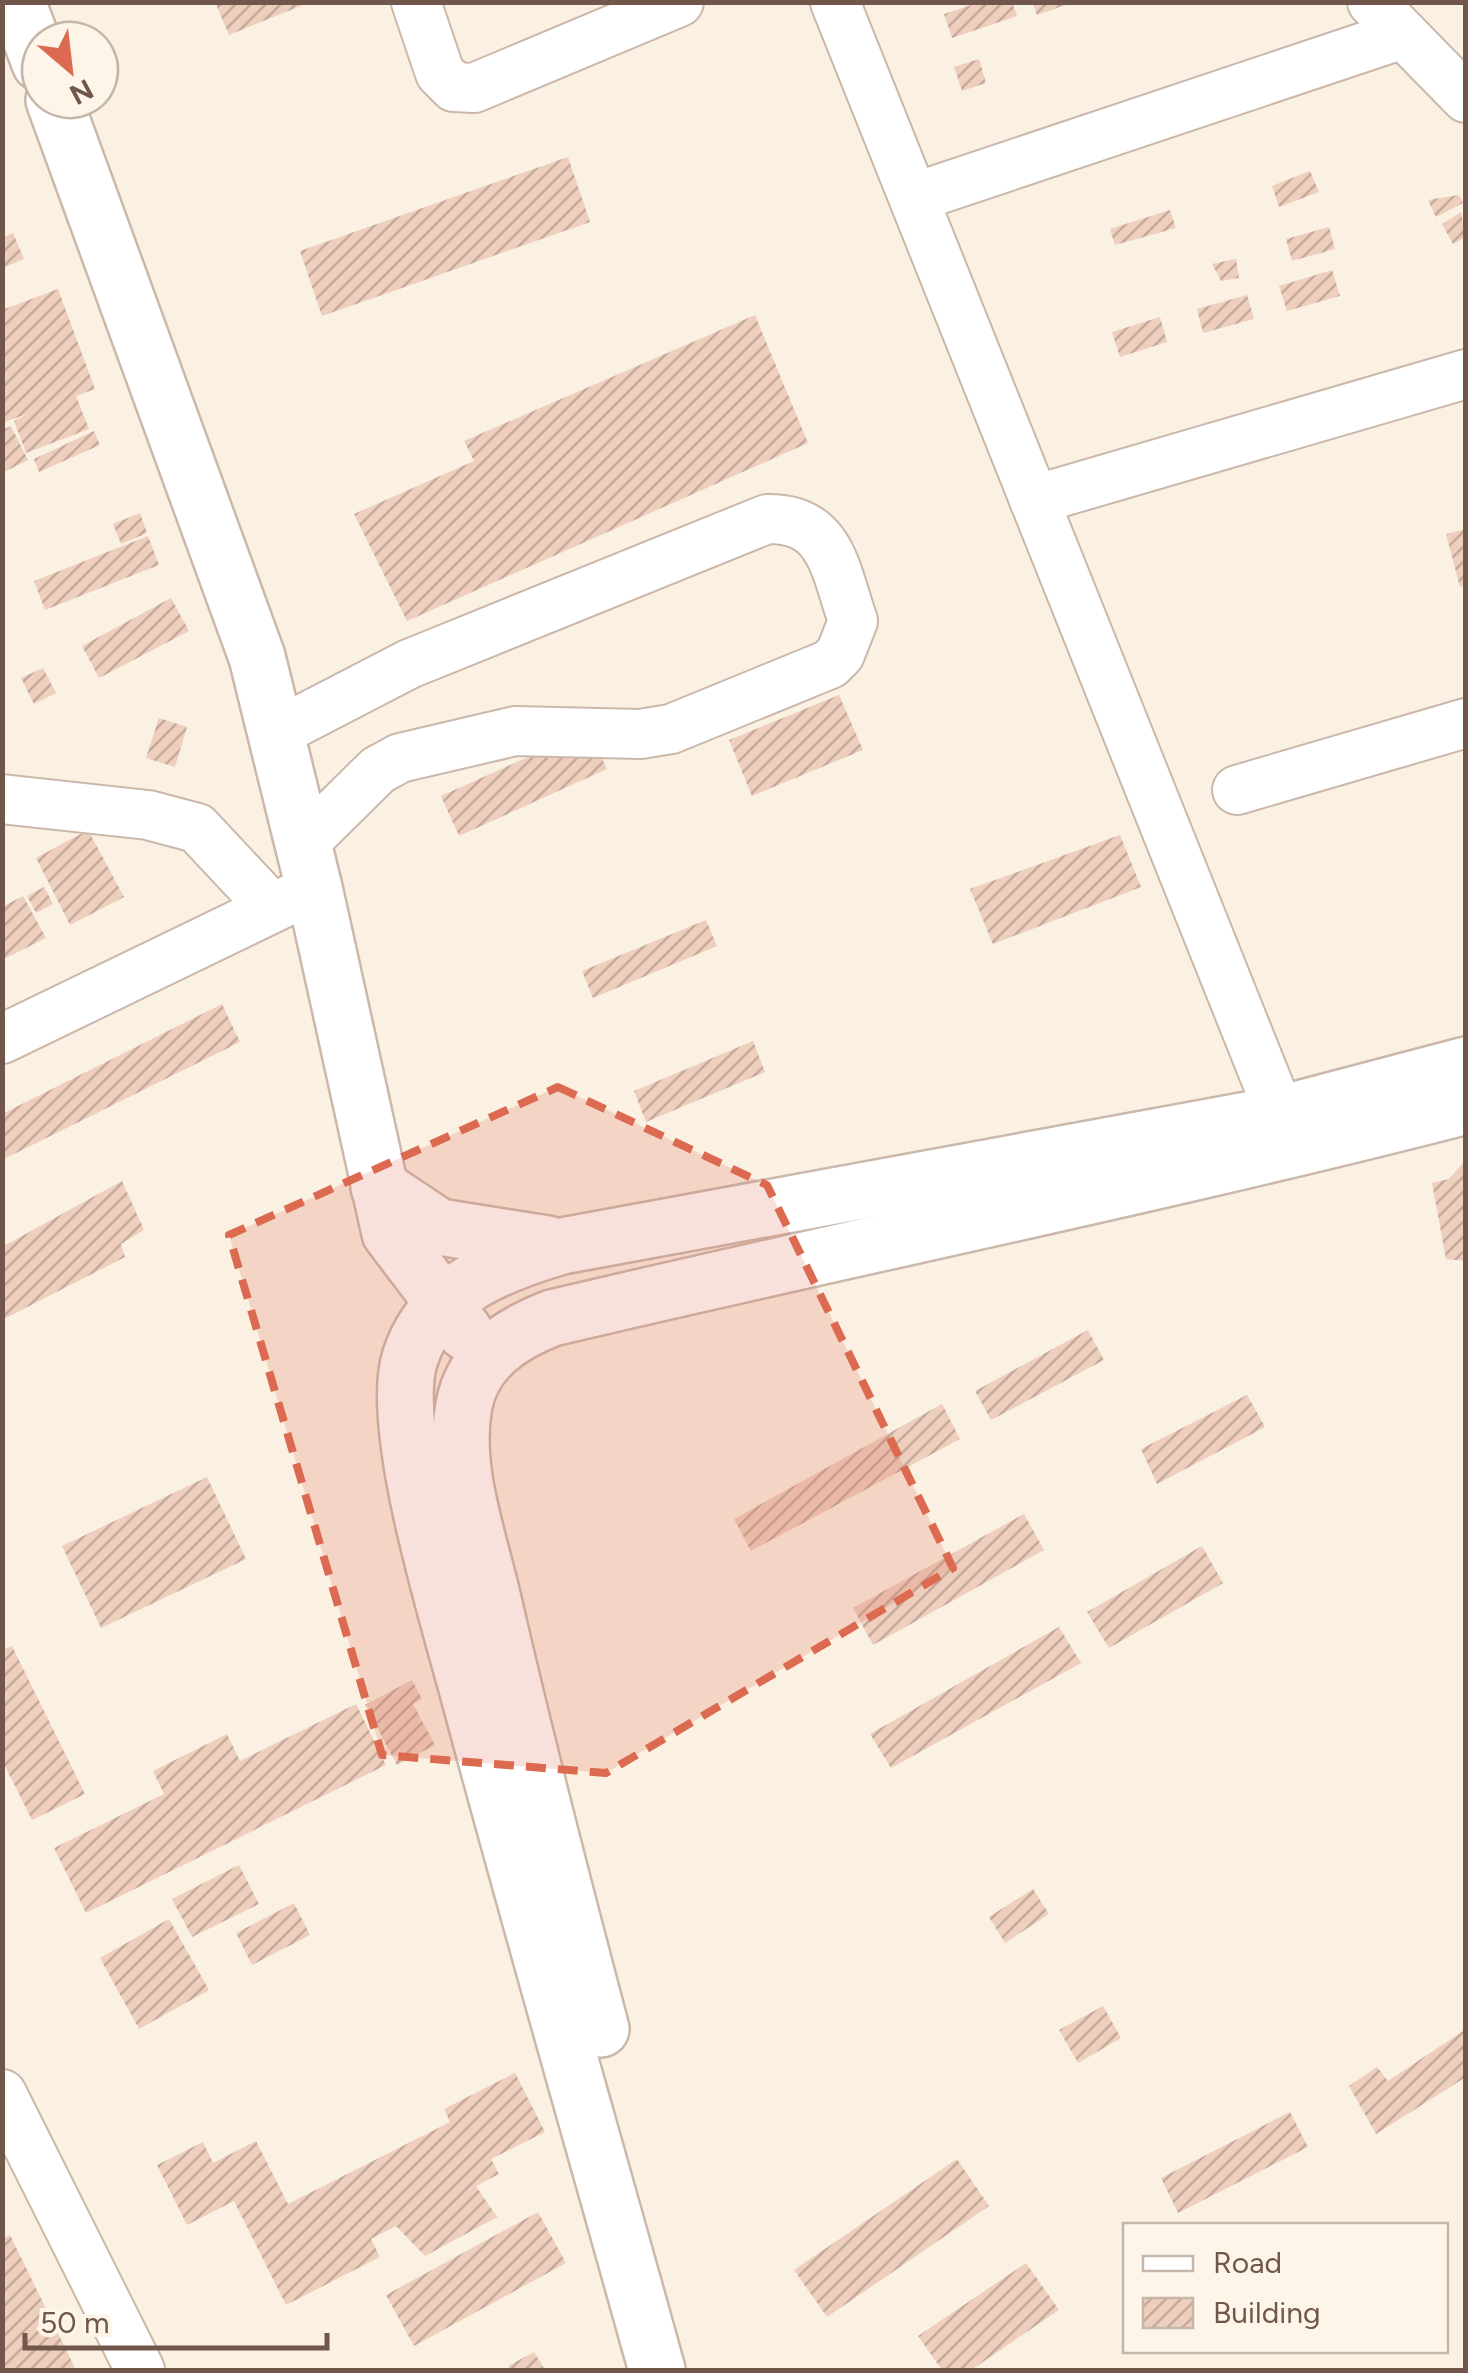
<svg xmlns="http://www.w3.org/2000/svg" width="1468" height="2373" font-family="Figtree,sans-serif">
<defs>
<pattern id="building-hatch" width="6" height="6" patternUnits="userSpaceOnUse" patternTransform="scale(2.5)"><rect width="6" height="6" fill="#eecebd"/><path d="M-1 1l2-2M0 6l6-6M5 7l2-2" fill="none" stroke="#c5aa9c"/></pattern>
</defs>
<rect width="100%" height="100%" fill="#faf1e3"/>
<!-- building -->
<g fill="url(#building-hatch)">
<polygon points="215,2 308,2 308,3 229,35"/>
<polygon points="980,2 1012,2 1017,16 952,38 944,14"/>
<polygon points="1032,2 1071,2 1071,3 1037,15"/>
<polygon points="979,59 986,83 962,91 954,67"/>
<polygon points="568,157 590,222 322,316 300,251"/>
<polygon points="1310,171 1319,192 1279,207 1272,186"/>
<polygon points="1459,195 1463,203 1436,217 1428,200"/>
<polygon points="1170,210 1176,228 1115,245 1110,229"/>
<polygon points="1461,212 1466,237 1453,244 1442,224"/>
<polygon points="1329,227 1335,249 1292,261 1286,239"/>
<polygon points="13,233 24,259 2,268 2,238"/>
<polygon points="1236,259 1239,278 1221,281 1212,264"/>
<polygon points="1332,270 1340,296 1287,311 1279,286"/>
<polygon points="58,289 95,389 76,396 89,429 26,453 14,421 30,413 2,423 2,310"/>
<polygon points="1247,295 1254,319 1203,333 1197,309"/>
<polygon points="755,315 808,443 407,621 354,514 474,461 464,441"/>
<polygon points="1160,317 1167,342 1120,357 1112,332"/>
<polygon points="11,426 28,460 2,473 2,430"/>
<polygon points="94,431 100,445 39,472 34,459"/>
<polygon points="140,513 147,533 121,544 113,524"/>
<polygon points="1466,529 1466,585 1460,587 1446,534"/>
<polygon points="148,536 159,565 45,610 34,581"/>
<polygon points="171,598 189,631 99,678 82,646"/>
<polygon points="43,668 56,693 34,704 21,678"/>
<polygon points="839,695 863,750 752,796 729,740"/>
<polygon points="159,718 187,727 175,767 146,758"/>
<polygon points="588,730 607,769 459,836 441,796"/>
<polygon points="88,830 124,897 70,925 36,858"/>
<polygon points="1120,835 1141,887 993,944 970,889"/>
<polygon points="44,887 53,904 36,913 27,896"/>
<polygon points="23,896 46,938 2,960 2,907"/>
<polygon points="706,920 717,946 593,998 582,971"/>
<polygon points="222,1004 240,1042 2,1160 2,1114"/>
<polygon points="753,1041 765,1072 646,1122 634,1091"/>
<polygon points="1466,1160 1466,1261 1446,1259 1432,1183 1449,1179"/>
<polygon points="122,1181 144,1230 121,1244 125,1257 2,1320 2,1247"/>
<polygon points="1088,1330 1104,1360 991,1420 975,1391"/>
<polygon points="1247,1395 1265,1427 1157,1484 1141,1449"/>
<polygon points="942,1404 960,1439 751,1551 734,1519"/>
<polygon points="207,1477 246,1559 101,1628 62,1546"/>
<polygon points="1024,1514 1044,1550 873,1645 853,1608"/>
<polygon points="1202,1546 1223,1583 1109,1648 1087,1612"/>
<polygon points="1059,1627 1081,1663 891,1768 870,1734"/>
<polygon points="12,1646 85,1794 32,1820 2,1760 2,1650"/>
<polygon points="412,1680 422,1699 413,1704 435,1745 397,1765 365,1705"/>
<polygon points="356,1704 386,1765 86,1913 54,1848 164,1794 153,1771 227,1734 240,1761"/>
<polygon points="239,1865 259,1904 192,1937 172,1899"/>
<polygon points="1033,1889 1049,1914 1005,1943 989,1917"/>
<polygon points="294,1903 310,1935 252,1965 236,1933"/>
<polygon points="169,1919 209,1990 139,2029 100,1958"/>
<polygon points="1103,2006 1121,2038 1078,2063 1059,2030"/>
<polygon points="1466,2029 1466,2077 1376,2134 1349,2086 1377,2067 1388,2081"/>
<polygon points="515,2073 545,2132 491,2159 499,2174 476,2186 497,2217 425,2256 396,2226 371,2239 380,2257 286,2305 234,2201 187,2225 157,2165 203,2142 213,2163 256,2141 288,2204 450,2122 444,2109"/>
<polygon points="1290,2112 1308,2147 1178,2213 1161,2178"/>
<polygon points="957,2159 989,2206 827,2317 794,2270"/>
<polygon points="538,2212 566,2263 414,2346 386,2295"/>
<polygon points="10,2235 76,2370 2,2370 2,2239"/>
<polygon points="1026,2263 1059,2310 971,2370 942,2370 918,2336"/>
<polygon points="534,2352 545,2370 511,2370 508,2366"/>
</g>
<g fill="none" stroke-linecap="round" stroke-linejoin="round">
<!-- minor casing -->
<g stroke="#cbb8ab" stroke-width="52">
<g id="minor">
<polyline points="416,2 440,73 454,87 474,88 679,2"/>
<polyline points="835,2 1280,1114"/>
<polyline points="1372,2 1466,98"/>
<polyline points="916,197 1403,34"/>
<polyline points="1034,500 1466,374"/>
<path d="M278,732L409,664L767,519C832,518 835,570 853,621L840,654L830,664L671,729L640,734L515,731L400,758L378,770L304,843"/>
<polyline points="1237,790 1466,723"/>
<polyline points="2,799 148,815 197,828 272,908"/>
<polyline points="2,1039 314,888"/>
<polyline points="2,2094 140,2370"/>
</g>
</g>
<!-- tertiary casing -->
<g stroke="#cbb8ab" stroke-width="60">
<g id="tertiary">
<polyline points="17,2 40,63"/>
<polyline points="54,100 257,657 314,888 390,1233 465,1332"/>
<polyline points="379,1187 439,1227 547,1244"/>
<path d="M601,2029C563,1886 526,1744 493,1600C479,1538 452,1469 464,1405C473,1358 511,1334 552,1318C856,1246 1163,1184 1466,1106"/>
<path d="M657,2370C595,2147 530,1923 470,1699C450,1623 388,1427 410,1358C432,1289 500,1264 562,1246L1280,1114L1466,1065"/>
</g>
</g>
<!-- minor -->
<use href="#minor" stroke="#fff" stroke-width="48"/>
<!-- tertiary -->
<use href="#tertiary" stroke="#fff" stroke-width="55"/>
</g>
<!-- marked area -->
<path fill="#dc6a50" fill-opacity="0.2" stroke="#dc6a50" stroke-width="8" stroke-dasharray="20 12" stroke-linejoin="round" d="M558,1087L767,1185L953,1568L606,1773L382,1755L229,1235Z"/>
<!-- border -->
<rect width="1468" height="2373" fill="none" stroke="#71574b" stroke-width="10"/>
<!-- legend -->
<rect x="1123" y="2223" width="325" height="130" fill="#fef5e9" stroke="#c6b6aa" stroke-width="2.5"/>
<rect x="1143" y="2256" width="50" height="15" fill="#ffffff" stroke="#c6b6aa" stroke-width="2.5"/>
<text x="1213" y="2273" font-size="30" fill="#71574b">Road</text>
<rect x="1143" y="2298" width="50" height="30" fill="url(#building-hatch)" stroke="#c6b6aa" stroke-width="2.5"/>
<text x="1213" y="2323" font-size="30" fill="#71574b">Building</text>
<!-- north arrow -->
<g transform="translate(70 70) rotate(152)"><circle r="48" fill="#fef5e9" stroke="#c6b6aa" stroke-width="2.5"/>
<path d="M0-8L18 38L0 25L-18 38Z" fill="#dc6a50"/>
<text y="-15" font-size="28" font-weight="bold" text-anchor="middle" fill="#71574b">N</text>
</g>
<!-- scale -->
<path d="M25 2333v15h302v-15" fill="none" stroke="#71574b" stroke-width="5"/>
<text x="40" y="2333" font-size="30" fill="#71574b" stroke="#fef5e9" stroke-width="8" paint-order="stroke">50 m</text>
</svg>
